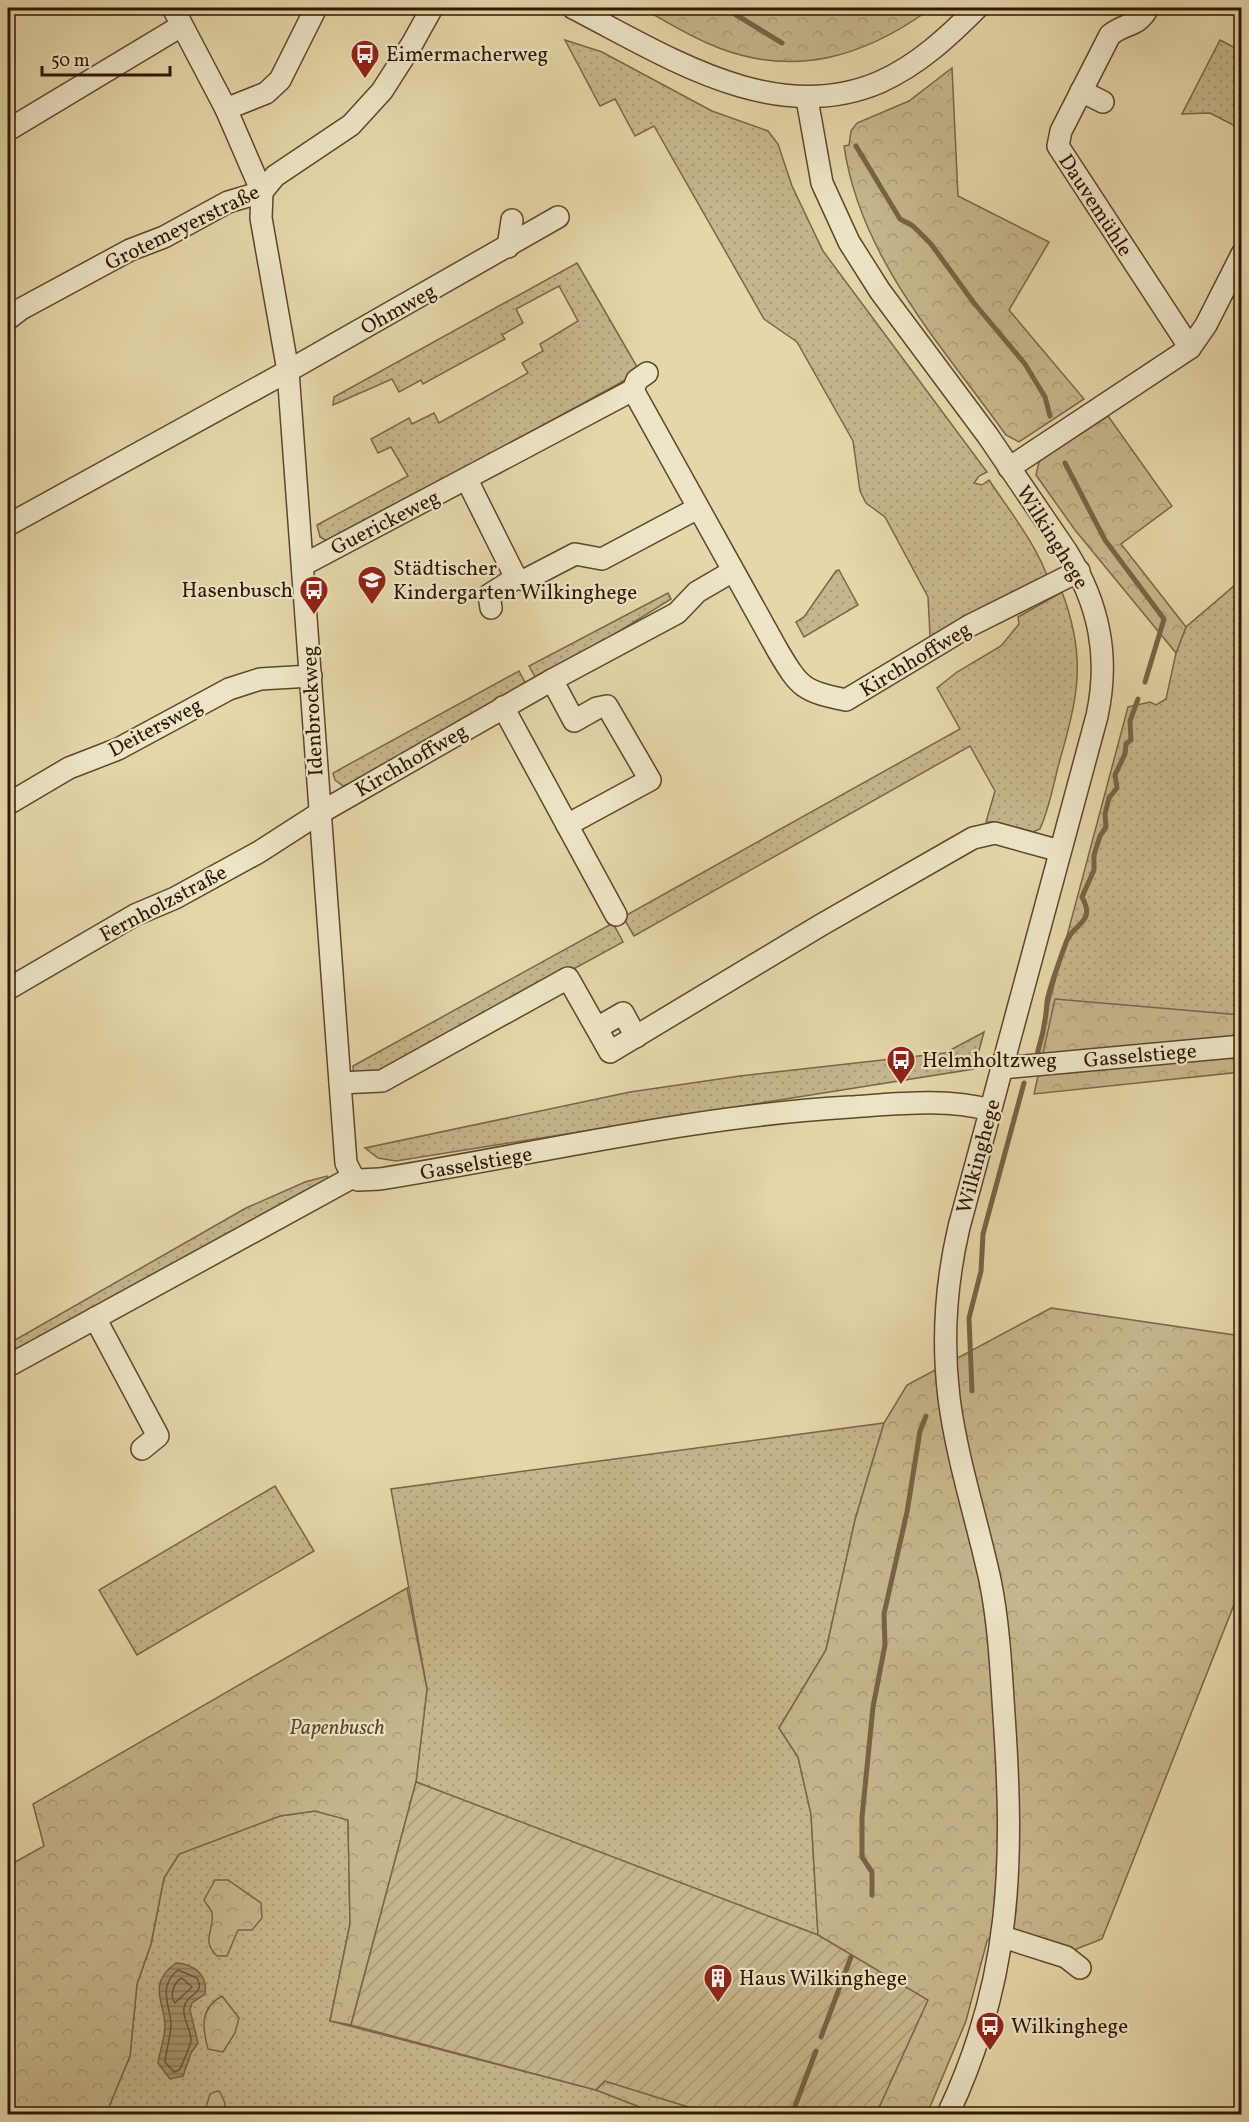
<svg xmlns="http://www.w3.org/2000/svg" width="1249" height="2122" font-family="Vollkorn,serif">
<defs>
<pattern id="grass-dots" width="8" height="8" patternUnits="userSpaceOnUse" patternTransform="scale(1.5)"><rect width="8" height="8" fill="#c6b68d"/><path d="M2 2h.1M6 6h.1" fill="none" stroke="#aa9c78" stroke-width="1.8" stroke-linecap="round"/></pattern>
<pattern id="forest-crowns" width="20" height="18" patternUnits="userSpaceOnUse" patternTransform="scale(1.5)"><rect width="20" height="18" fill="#c6b68d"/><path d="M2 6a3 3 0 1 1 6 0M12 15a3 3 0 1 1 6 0" fill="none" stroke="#aa9c78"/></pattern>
<pattern id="garden-furrows" width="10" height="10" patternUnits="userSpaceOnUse" patternTransform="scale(1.5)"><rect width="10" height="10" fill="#c6b68d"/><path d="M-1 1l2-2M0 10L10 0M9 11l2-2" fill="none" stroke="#aa9c78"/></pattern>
<pattern id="water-rules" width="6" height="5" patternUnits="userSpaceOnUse" patternTransform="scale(1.5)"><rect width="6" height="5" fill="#a79670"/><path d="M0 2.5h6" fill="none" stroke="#88795a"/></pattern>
</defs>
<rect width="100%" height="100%" fill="#e5d7aa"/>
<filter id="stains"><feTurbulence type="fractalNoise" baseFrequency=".00333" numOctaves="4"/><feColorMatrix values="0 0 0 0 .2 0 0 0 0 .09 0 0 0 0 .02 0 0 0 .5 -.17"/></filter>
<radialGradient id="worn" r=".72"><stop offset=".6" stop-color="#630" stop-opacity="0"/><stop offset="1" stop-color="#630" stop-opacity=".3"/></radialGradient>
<!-- grass -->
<g fill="url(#grass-dots)" stroke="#7a6646" stroke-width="1.5">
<path d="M565,40L602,52L712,111L768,131L778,144L792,186L823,251L987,472L979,476L974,483L982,485L989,480C1011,513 1038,546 1050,584L931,654L928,597L885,517L866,503L860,491L853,441L797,342L764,319L654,126L635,136L615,99L600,106Z"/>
<polygon points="1220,40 1241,51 1241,129 1210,113 1182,114"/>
<polygon points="577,263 640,372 334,540 327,541 320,537 317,525 408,476 391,447 378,453 371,439 409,418 412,424 434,413 439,423 528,373 522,363 543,351 540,344 578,321 559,286 516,309 523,323 502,335 505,339 423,384 421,380 399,392 392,379 333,405 334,397"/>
<polygon points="839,570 858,605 804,637 796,622 804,617 836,571"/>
<polygon points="1241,580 1241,1029 1035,1056 1128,707 1150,702 1156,705 1166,699 1176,653 1186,627"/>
<path d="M1062,592C1088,661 1077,699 1058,767C1053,787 1049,809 1040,829L1033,832L996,822H986L995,791L970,746L634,936L623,917L960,729L937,688L957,672L1001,646L1019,624L1018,617Z"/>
<polygon points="668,593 671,599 538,682 529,666"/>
<polygon points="519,671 528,688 351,784 343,786 335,780 333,773"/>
<polygon points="613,923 623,942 378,1076 354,1078 353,1066"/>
<polygon points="984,1032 974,1069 396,1161 378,1158 365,1148 630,1092 740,1076 945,1053"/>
<polygon points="327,1176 330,1181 8,1354 8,1344 246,1208 305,1182"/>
<polygon points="884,1423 855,1520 826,1650 779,1728 798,1757 811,1814 818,1935 416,1782 427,1689 391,1489"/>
<polygon points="275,1486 314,1551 137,1655 99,1590"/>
<polygon points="315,1811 348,1819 350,1924 330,2021 596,2090 658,2114 106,2114 130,2056 137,1984 151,1944 164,1878 179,1854 280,1816"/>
</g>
<!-- forest -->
<g fill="url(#forest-crowns)" stroke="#7a6646" stroke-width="1.5">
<path d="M642,8H918L926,12C862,57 795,77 719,48C692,38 667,22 642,8Z"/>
<path d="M952,68L958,196L1049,242L1009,310L1084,399L1019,442L1006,435C943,347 860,258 844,146L849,145L851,131L857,123L909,101Z"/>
<polygon points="1108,416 1172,506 1121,544 1186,627 1176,653 1075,530 1036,475 1039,462 1043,458"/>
<polygon points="1055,999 1241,1015 1241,1072 1034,1094"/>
<polygon points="1051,1308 1241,1336 1241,1587 1102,1939 1069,1952 996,1930 987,1941 966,2021 927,2114 876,2114 927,2001 818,1935 811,1814 798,1757 779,1728 826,1650 855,1520 884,1423 907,1385"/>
<polygon points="407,1588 427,1689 416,1782 351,2025 330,2021 350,1924 348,1820 315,1811 280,1816 179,1854 164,1878 151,1944 137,1984 130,2056 106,2114 8,2114 8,1866 44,1846 33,1804"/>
<path d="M215,1880H228L261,1903L262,1918L252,1930H238L227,1956H217C200,1939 215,1931 212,1913C211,1909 206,1904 204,1900Z"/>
<path d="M222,1996L239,2018L235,2033L223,2052L208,2049C202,2027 200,2008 222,1996Z"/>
<polygon points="605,2081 711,2114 658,2114 596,2090"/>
<polygon points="217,2091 220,2092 225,2103 225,2114 204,2114 210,2094"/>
</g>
<!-- garden -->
<polygon fill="url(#garden-furrows)" stroke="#7a6646" stroke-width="1.5" points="416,1782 818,1935 928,2000 876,2114 711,2114 605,2081 596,2090 351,2025"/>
<!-- water -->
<path fill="url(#water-rules)" stroke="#776343" stroke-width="1.5" d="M176,1963C194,1964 208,1975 205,1994L192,2003L190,2010L198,2043L191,2053L183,2076L170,2079L158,2063C160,2051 165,2037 165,2025C164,2001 147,1984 176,1963Z"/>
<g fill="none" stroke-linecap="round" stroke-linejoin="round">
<!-- shore -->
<g stroke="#6a5638" stroke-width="1.5">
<path d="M178,1970L197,1978C206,1995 186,1993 184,2008C182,2019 191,2029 191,2040C191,2044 182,2066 179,2070L174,2072L165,2062C166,2050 171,2036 171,2023C169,2003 158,1986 178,1970Z"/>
<path d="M182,1978L192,1987L175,2003C169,1995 174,1982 182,1978Z"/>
</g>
<!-- stream -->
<g stroke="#776343" stroke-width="5">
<polyline points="725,8 782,43"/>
<polyline points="856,146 900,219 913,226 931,244 974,303 1025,364 1045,397 1050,416"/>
<polyline points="1065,463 1105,540 1164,619 1145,682"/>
<path d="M1038,1051C1043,1035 1046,1018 1047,1002C1047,995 1064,948 1067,940C1075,923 1096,922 1082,897L1094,870V855L1100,836L1106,827L1105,814L1109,798L1117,788L1115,775L1125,754L1126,744L1131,740L1130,721L1138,699"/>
<polyline points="972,1391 969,1318 981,1271 983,1234 1024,1083"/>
<polyline points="872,1895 872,1872 862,1857 862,1817 873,1707 885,1645 884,1614 907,1512 920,1431 926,1416"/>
<polyline points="821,2037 851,1957"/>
<polyline points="792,2114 816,2051"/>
</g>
<!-- minor casing -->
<g stroke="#5c472a" stroke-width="24">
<g id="minor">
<polyline points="173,8 226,109 262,192 261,218 288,371 340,1083 346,1163 353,1177"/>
<path d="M573,8C665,55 774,128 880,82C918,65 948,37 977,8"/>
<path d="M1148,8C1137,28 1126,22 1110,35L1061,131L1058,146L1190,348"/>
<polyline points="1081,91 1103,102"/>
<path d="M807,99L822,183L849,242L880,291L988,436L1067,552C1099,604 1110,656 1097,716L959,1227C946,1283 942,1341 949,1398C957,1460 977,1520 990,1580C999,1624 1001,1670 1004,1715C1014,1862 1012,1979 948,2114"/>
<polyline points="226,109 266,93 280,80 316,8"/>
<polyline points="8,130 181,26"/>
<polyline points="508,247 512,220"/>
<polyline points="8,319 21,309 130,250 164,237 228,202 262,192 275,176 351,125 382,91 412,44 432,8"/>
<path d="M633,390L778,651C800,688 803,691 846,700L969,626L1079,571"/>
<polyline points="1009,468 1190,348 1206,325 1242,254"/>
<polyline points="467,480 516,578 489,595 491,608"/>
<polyline points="8,525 288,371 558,217"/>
<polyline points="303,565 633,390 637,380 647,373"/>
<polyline points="516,578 525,580 575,554 602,559 698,508"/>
<polyline points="503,707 616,915"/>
<polyline points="8,804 69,768 118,749 229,689 260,679 311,676"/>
<polyline points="567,825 650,780 607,706 597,708 574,721 552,680 677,613 697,592 733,571"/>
<polyline points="8,989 135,915 175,898 259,852 318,814 552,680"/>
<polyline points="597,1028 623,1013 636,1037"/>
<polyline points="1002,1068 1242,1046"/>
<polyline points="340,1083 382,1081 568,978 610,1052 821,925 973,838 995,833 1060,851"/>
<polyline points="95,1318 158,1436 142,1449"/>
<path d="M8,1366L353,1177L358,1180L380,1179C536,1154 692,1116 850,1107C897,1104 945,1098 990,1110"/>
<polyline points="1003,1937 1066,1957 1080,1968"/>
</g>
</g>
<!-- minor -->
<use href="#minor" stroke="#eee5c8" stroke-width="21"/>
</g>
<!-- icons -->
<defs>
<g id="bus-pin" transform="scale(1.5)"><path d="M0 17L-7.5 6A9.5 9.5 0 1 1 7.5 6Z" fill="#8f2418" stroke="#eee5c8"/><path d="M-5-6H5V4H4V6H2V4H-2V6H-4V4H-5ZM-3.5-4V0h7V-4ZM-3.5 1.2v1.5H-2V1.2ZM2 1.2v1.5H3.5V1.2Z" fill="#fff"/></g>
<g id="school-pin" transform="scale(1.5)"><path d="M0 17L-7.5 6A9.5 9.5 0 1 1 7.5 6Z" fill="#8f2418" stroke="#eee5c8"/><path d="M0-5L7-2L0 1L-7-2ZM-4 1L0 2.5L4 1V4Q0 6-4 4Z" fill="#fff"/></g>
<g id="building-pin" transform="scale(1.5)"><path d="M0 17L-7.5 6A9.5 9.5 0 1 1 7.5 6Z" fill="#8f2418" stroke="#eee5c8"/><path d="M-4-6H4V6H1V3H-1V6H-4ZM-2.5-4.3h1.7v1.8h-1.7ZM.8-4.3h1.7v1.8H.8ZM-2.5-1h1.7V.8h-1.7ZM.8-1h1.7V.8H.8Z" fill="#fff"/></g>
</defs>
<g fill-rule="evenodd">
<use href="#bus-pin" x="365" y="54"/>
<use href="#school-pin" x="372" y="580"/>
<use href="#bus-pin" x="314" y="590"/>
<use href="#bus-pin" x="901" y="1060"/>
<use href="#building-pin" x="718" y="1978"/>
<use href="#bus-pin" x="990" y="2026"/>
</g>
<g text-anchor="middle" stroke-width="4.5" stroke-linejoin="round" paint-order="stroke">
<!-- poi labels -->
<g font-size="21" fill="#2e1700" stroke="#eee5c8" text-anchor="start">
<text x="386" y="61">Eimermacherweg</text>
<text x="393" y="575">Städtischer<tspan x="393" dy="24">Kindergarten Wilkinghege</tspan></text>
<text x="293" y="597" text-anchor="end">Hasenbusch</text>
<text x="922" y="1067">Helmholtzweg</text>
<text x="739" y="1985">Haus Wilkinghege</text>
<text x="1011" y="2033">Wilkinghege</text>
</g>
<!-- street labels -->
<g font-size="21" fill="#2e1700" stroke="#eee5c8">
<text transform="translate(1096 205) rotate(57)" y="7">Dauvemühle</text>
<text transform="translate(182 227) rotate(-26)" y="7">Grotemeyerstraße</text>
<text transform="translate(398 309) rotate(-29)" y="7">Ohmweg</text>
<text transform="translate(385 522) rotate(-27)" y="7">Guerickeweg</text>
<text transform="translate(1053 537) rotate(58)" y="7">Wilkinghege</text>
<text transform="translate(915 659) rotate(-31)" y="7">Kirchhoffweg</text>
<text transform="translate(312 711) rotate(-93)" y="7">Idenbrockweg</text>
<text transform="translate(155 727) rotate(-28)" y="7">Deitersweg</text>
<text transform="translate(411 760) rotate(-30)" y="7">Kirchhoffweg</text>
<text transform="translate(163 903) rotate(-28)" y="7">Fernholzstraße</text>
<text transform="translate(1140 1055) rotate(-5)" y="7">Gasselstiege</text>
<text transform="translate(978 1156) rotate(-75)" y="7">Wilkinghege</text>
<text transform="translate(476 1163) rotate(-10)" y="7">Gasselstiege</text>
</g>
<!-- park labels -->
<g font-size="21" font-style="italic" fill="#5c472a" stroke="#eee5c8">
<text x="337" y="1734">Papenbusch</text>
</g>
</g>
<!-- margin -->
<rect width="1249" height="2122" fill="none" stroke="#e5d7aa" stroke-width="30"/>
<rect x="9" y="9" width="1231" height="2104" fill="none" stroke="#2e1700" stroke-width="3"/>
<rect x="15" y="15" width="1219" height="2092" fill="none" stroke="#2e1700" stroke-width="1.5"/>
<!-- scale -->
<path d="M42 66v9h128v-9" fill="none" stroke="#2e1700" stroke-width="3"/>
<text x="51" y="66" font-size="18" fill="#2e1700" stroke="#eee5c8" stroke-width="4.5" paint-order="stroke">50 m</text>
<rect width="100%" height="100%" filter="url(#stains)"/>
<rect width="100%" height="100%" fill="url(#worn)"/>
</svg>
